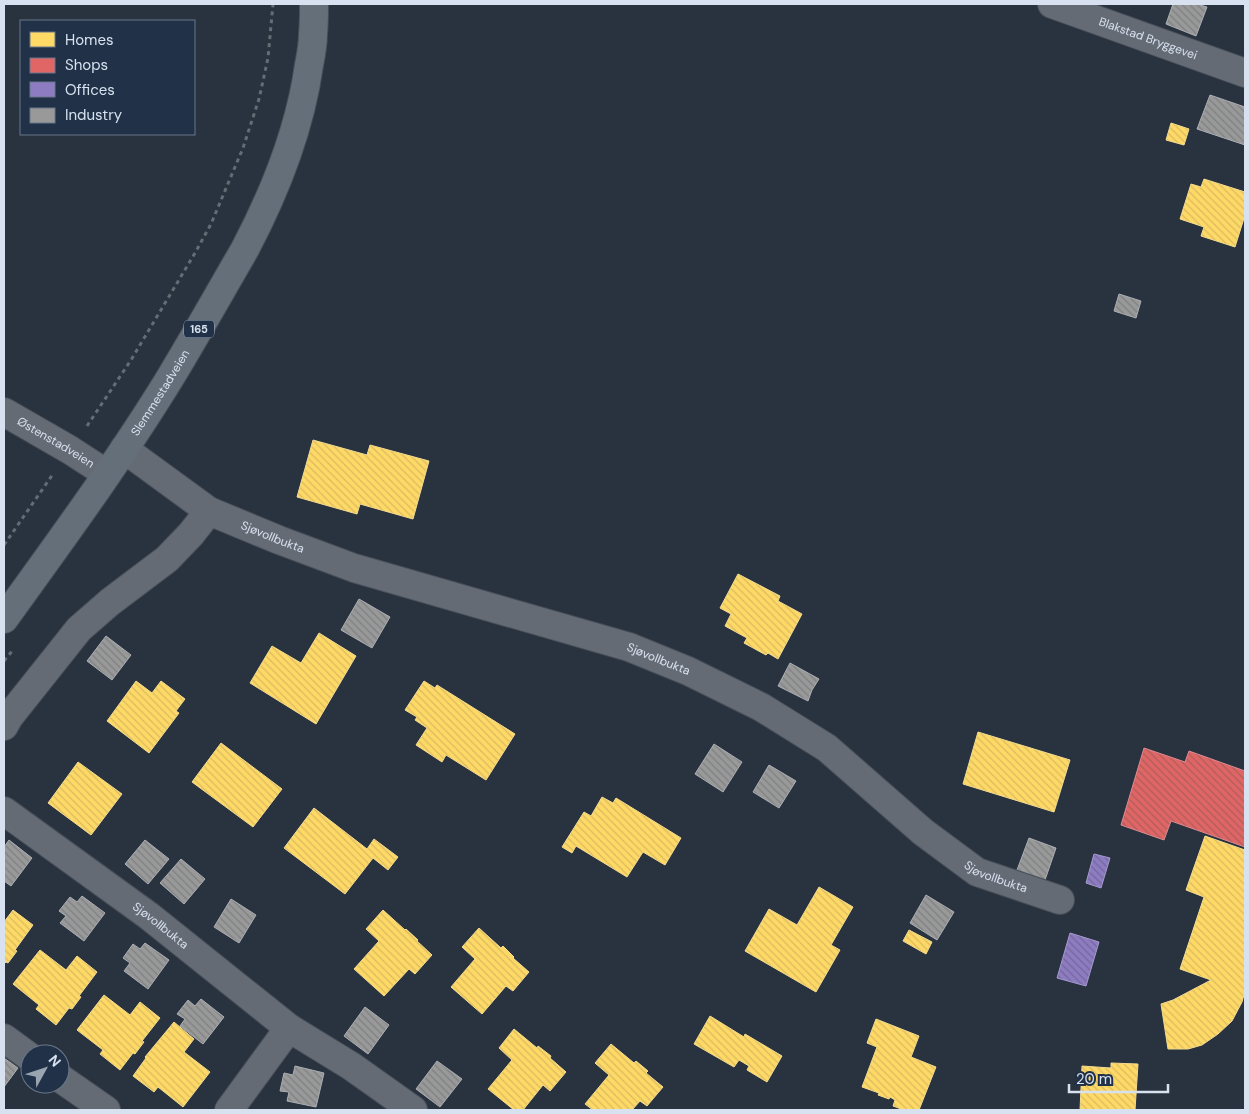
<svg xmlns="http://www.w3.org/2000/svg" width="1249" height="1114" font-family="'DM Sans',sans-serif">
<defs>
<pattern id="homes-back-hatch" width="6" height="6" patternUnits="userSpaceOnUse" patternTransform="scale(1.25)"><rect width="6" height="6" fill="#ffd966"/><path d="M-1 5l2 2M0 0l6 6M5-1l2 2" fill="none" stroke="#d9bb60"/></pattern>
<pattern id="shops-back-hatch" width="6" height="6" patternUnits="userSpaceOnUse" patternTransform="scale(1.25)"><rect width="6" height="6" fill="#e06666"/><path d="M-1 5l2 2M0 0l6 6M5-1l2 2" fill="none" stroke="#b05c5d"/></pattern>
<pattern id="offices-back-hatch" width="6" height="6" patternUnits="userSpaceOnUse" patternTransform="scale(1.25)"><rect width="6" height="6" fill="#8e7cc3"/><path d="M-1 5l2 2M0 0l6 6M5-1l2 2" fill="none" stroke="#736898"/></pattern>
<pattern id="industry-back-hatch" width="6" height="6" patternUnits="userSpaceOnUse" patternTransform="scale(1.25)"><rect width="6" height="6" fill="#999"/><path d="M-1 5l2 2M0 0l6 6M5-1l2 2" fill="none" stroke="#7e8081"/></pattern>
</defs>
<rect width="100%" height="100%" fill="#29323f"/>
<!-- homes -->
<g fill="url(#homes-back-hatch)" stroke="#f3db8f">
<polygon points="1171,123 1189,129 1184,145 1166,140"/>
<polygon points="1204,179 1245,192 1245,215 1235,247 1201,236 1204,227 1180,219 1191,184 1201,187"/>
<polygon points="313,440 367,455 370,445 429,461 413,519 360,504 357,514 297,497"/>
<polygon points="738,574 780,596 778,601 802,614 778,659 768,653 766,655 744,643 747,638 725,626 731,614 720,608"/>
<polygon points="319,633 356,656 316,724 250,683 272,646 301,663"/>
<polygon points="136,681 152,693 161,681 185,699 176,711 179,713 149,753 107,721"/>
<polygon points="424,681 435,688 437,685 515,734 486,780 446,755 442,762 416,745 427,728 415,720 417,717 405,710"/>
<polygon points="978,732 1070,760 1054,812 963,784"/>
<polygon points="221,743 282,789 253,827 192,782"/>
<polygon points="78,762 122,794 91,835 48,803"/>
<polygon points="602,797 613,803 616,798 681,838 665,865 643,852 627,877 576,846 572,853 562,847 584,812 591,816"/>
<polygon points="314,808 367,849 374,839 398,857 388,870 373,858 345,894 284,848"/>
<polygon points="1205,836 1245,850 1245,991 1242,1002 1232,1021 1218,1034 1202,1045 1188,1049 1168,1049 1161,1004 1173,1000 1211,980 1180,969 1204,897 1186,890"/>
<polygon points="819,887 853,907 831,945 840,950 816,992 745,951 769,909 797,925"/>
<polygon points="13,910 33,925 15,950 17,951 8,963 6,962 4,964 4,922"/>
<polygon points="383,910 405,930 406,929 418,940 417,941 432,955 415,974 409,969 384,996 354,969 379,941 366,929"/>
<polygon points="479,928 501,948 503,946 514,957 513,958 529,972 513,991 506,986 482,1014 451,987 475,959 462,947"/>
<polygon points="909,930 932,942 926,954 903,941"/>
<polygon points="40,950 66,970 77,956 97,972 79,996 81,997 72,1009 69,1008 56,1025 36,1009 39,1005 13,984"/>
<polygon points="104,995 130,1015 140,1002 160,1018 142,1041 144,1042 135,1054 133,1053 120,1070 100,1054 103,1050 77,1030"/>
<polygon points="710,1016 744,1037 745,1034 782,1056 767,1082 747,1070 749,1066 739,1060 734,1067 694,1044"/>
<polygon points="876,1019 919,1036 911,1057 936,1067 919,1110 904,1110 893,1106 895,1100 890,1097 889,1099 878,1095 879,1093 862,1087 877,1047 867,1043"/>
<polygon points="174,1022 194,1039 184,1052 210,1072 183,1107 158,1087 154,1092 133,1076 146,1058 145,1057"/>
<polygon points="514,1029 537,1048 538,1046 551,1056 550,1058 566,1072 550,1091 543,1085 523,1110 514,1110 488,1089 512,1060 499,1048"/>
<polygon points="611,1044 634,1063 636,1061 648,1071 646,1073 663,1087 647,1106 640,1101 632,1110 593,1110 585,1104 609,1075 595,1063"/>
<polygon points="1111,1063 1138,1064 1135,1110 1080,1110 1082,1066 1111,1068"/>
</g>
<!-- shops -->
<polygon fill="url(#shops-back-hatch)" stroke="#dd8b8f" points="1144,748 1185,762 1189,751 1245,771 1245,847 1171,821 1164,840 1121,825"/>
<!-- offices -->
<g fill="url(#offices-back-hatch)" stroke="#a49ad0">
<polygon points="1094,854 1110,858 1101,888 1086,883"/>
<polygon points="1070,933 1099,942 1086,986 1057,978"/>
</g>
<!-- industry -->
<g fill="url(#industry-back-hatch)" stroke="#acafb3">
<polygon points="1173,4 1197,4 1207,7 1196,36 1166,24"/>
<polygon points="1210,95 1245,107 1245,145 1197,129"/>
<polygon points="1119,294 1141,301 1136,318 1114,311"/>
<polygon points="359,599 390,617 372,648 341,630"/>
<polygon points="106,636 131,655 112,680 87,661"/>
<polygon points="790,663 819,679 812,690 808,701 778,686"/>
<polygon points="714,744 742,762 723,792 695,774"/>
<polygon points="769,765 796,781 779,808 753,792"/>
<polygon points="1029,838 1056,848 1045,880 1017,870"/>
<polygon points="9,840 32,858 11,886 4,881 4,847"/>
<polygon points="145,840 169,859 148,884 125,864"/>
<polygon points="181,859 205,879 184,904 160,883"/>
<polygon points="926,895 954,912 937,940 910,923"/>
<polygon points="82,896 105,913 84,941 60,923 66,916 59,911 70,897 77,902"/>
<polygon points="231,899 256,915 239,943 214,927"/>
<polygon points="145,943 169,960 148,989 124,971 130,963 123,958 133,944 140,949"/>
<polygon points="201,999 224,1017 203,1044 180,1026 185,1019 177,1014 188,1000 195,1006"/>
<polygon points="365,1007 389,1025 368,1054 344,1036"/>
<polygon points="4,1058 18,1068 4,1087"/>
<polygon points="437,1061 462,1079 440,1107 416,1089"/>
<polygon points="295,1066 324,1073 316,1107 287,1101 289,1092 280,1091 284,1073 293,1075"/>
</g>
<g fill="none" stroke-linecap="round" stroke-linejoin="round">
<!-- street casing -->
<g stroke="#474e58" stroke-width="30">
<g id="street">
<path id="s1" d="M1052,4L1245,73"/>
<path id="s2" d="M4,412L70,450L107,474"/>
<path id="s3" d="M124,449L209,511L279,540L354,568L629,647L688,671L761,707L827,748L923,832L977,872L1060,900"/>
<polyline points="4,726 9,717 79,629 110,602 167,559 191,534 209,511"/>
<path id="s4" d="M4,811L149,916L289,1028L351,1066L413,1110"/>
<polyline points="4,1038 30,1057"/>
<polyline points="60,1078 106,1110"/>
<polyline points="229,1110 289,1028"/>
</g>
</g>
<!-- primary casing -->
<g stroke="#474e58" stroke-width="30">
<g id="primary">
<path id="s5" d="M4,619C61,540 119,461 170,378C196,335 220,292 245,249C275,192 300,129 309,65C311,55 313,45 313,34C314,24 314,14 314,4"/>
</g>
</g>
<!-- path -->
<g stroke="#656c74" stroke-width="3" stroke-dasharray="4 4" stroke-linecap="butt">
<polyline points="87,426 131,360 195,253 211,224 243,148 259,99 268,58 273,4"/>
<polyline points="4,545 53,474"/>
<polyline points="4,661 13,650"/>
</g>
<!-- street -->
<use href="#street" stroke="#646b75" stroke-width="28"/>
<!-- primary -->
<use href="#primary" stroke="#646f7a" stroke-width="28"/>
</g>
<g text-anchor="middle" stroke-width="5" stroke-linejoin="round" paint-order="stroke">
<!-- shield labels -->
<rect fill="#213147" stroke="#a0acbd" stroke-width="1" x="184" y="320.5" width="30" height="17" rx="4"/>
<g font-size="11" font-weight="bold" fill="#d7e1ef">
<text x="199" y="333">165</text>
</g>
<!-- street labels -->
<g font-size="12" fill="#d7e1ef" stroke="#213147">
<text dy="4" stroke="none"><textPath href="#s1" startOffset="102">Blakstad Bryggevei</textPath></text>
<text dy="4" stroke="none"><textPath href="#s5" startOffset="275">Slemmestadveien</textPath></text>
<text dy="4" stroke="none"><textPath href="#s2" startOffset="60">Østenstadveien</textPath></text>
<text dy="4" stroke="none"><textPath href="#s3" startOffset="174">Sjøvollbukta</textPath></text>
<text dy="4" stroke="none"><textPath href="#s3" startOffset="579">Sjøvollbukta</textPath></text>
<text dy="4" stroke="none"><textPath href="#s3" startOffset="984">Sjøvollbukta</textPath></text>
<text dy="4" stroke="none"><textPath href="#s4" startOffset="194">Sjøvollbukta</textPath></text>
</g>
</g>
<!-- border -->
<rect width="1249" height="1114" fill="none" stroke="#d7e1ef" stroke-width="10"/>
<!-- legend -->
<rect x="20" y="20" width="175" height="115" fill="#213147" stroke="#6a778a"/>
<rect x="30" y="32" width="25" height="15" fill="#ffd966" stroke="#6a778a"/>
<text x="65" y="45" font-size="15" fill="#d7e1ef">Homes</text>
<rect x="30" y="58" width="25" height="15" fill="#e06666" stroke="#6a778a"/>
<text x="65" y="70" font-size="15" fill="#d7e1ef">Shops</text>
<rect x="30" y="82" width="25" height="15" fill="#8e7cc3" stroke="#6a778a"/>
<text x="65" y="95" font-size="15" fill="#d7e1ef">Offices</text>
<rect x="30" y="108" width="25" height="15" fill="#999999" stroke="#6a778a"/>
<text x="65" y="120" font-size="15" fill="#d7e1ef">Industry</text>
<!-- north arrow -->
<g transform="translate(45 1069) rotate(50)"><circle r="24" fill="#213147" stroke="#6a778a"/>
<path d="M0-4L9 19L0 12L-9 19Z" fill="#9aa4b1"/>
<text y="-8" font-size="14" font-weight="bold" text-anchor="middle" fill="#d7e1ef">N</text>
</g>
<!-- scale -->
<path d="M1069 1084v8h99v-8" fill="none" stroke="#d7e1ef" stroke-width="2.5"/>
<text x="1076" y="1084" font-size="15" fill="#d7e1ef" stroke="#213147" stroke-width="4" paint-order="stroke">20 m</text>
</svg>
